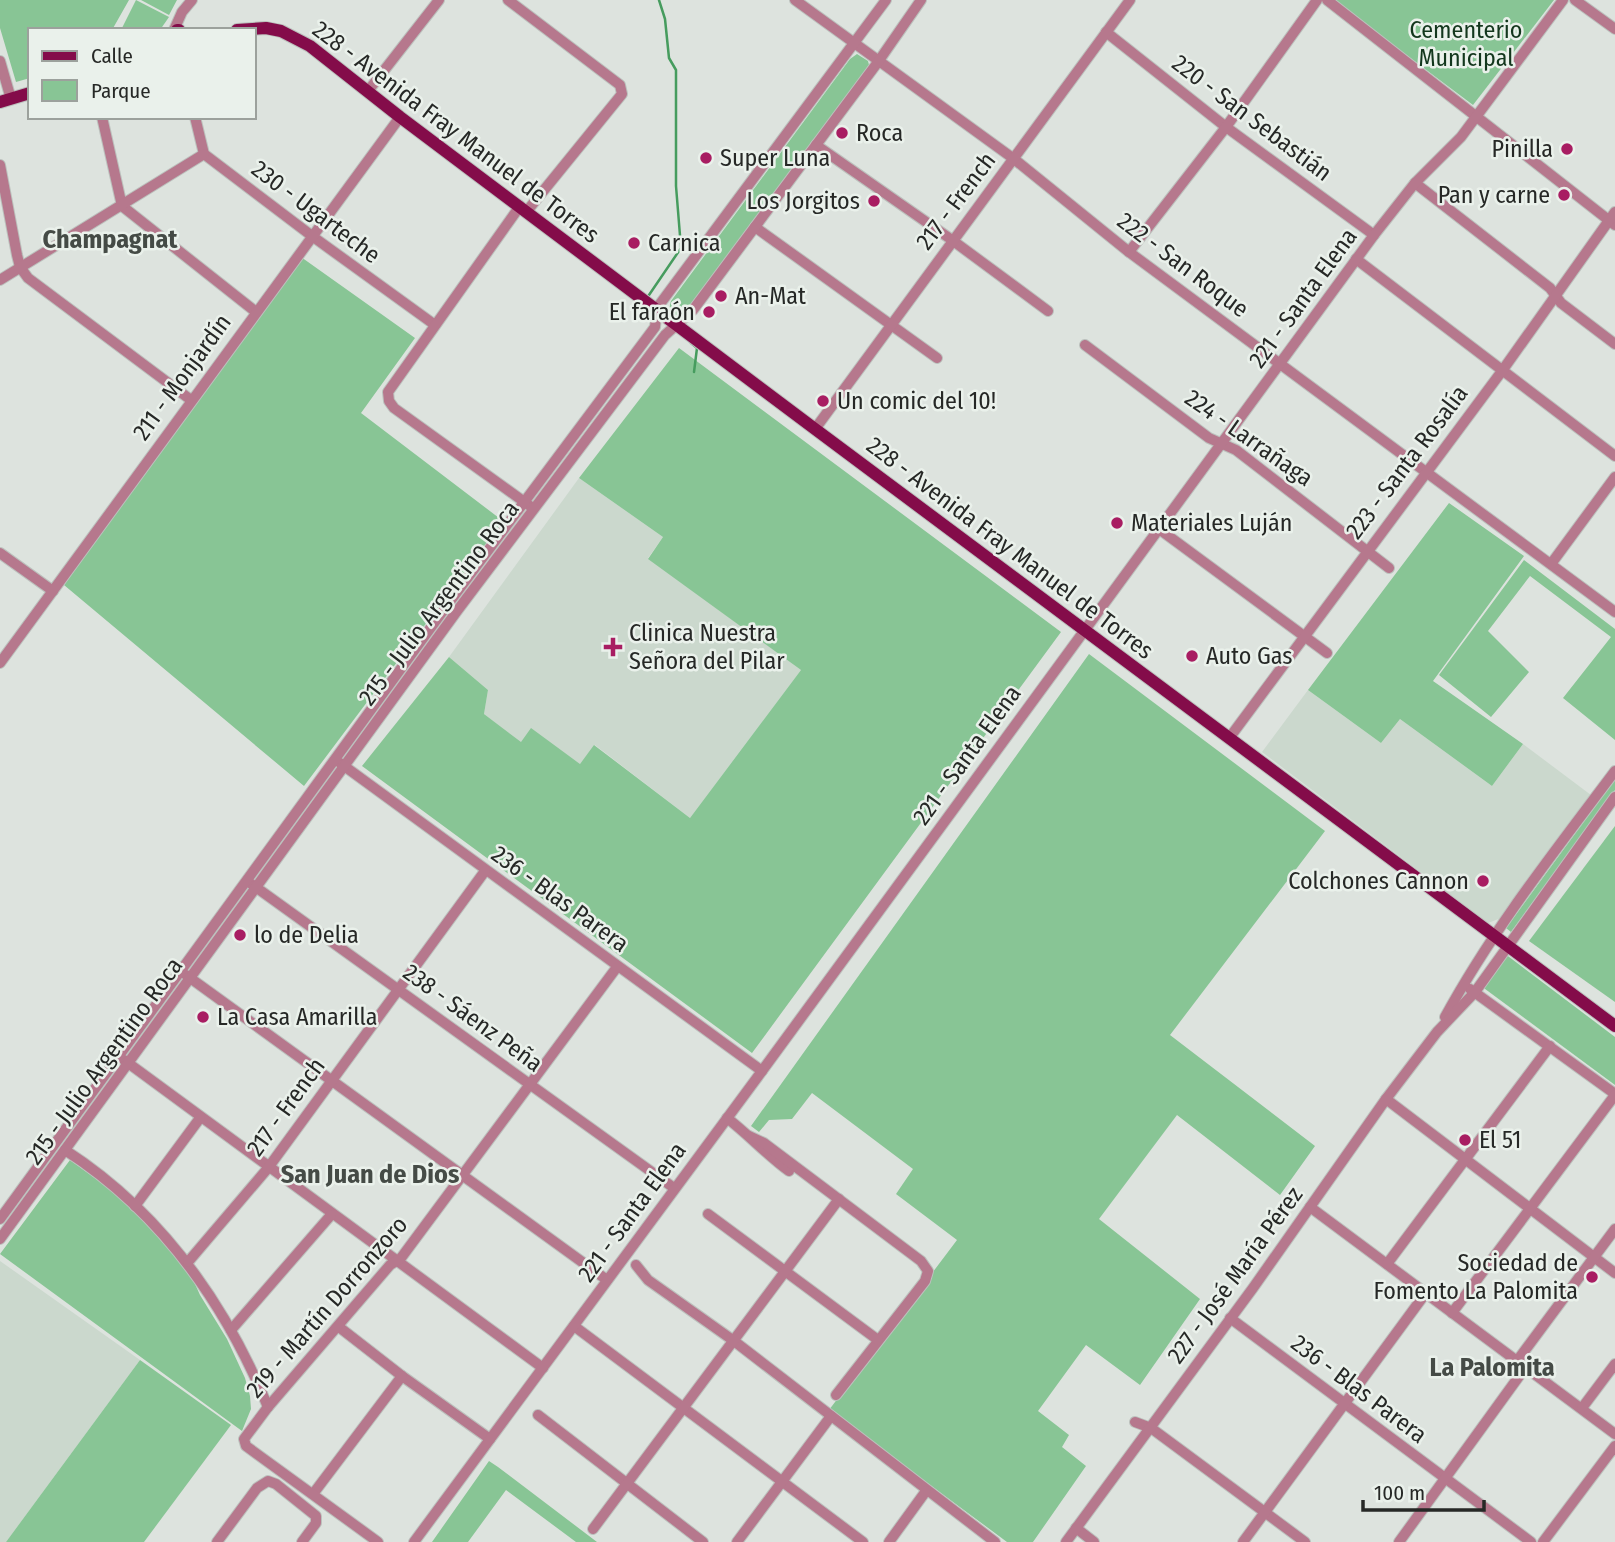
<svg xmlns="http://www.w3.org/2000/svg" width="1615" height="1542" font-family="'Fira Sans Condensed',sans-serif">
<rect width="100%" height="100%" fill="#dde3de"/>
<!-- built -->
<g fill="#cbd8cd">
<polygon points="579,478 663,537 648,558 801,670 690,818 595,745 580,764 531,729 521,743 484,714 488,690 449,657"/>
<polygon points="1308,690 1381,743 1400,719 1492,786 1523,744 1591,795 1501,918 1488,923 1262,752"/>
<polygon points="0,1261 140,1360 6,1542 0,1542"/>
</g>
<!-- green -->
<g fill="#88c595">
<polygon points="0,0 129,0 112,30 30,30 30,78 16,82 0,28"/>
<polygon points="136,0 169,17 160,30 121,30"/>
<polygon points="141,0 177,0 169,15"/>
<polygon points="1333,0 1554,0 1473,105"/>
<path d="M857,54L868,61L869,65L690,311L679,316C671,314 668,309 671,301L850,59Z"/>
<polygon points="301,257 415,338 361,413 503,521 304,786 64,585"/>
<polygon points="679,348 1061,632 752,1053 362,766 449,657 488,690 484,714 521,742 531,728 580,764 594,745 690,818 801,670 648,559 663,537 579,478"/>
<polygon points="1449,503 1524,556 1433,681 1523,744 1492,786 1400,719 1381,743 1308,690"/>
<polygon points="1524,560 1615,629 1615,740 1563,698 1611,637 1530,576 1488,631 1529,672 1491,717 1439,675"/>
<polygon points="1089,654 1325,831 1170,1035 1315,1146 1280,1195 1177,1115 1099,1219 1200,1299 1140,1385 1086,1345 1038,1411 1069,1435 1062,1447 1086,1466 1033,1542 1007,1542 829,1410 957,1240 896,1194 913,1169 812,1093 792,1119 769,1120 759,1132 751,1126"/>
<polygon points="1615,779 1615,790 1511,932 1506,928"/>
<polygon points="1615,826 1615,1002 1529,941"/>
<polygon points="1500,950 1615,1037 1615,1085 1477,983"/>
<polygon points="70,1160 114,1192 154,1229 191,1275 200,1295 227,1339 245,1378 250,1396 251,1409 242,1431 0,1254"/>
<polygon points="140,1360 231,1425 144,1542 6,1542"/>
<polygon points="489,1461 498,1467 597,1542 576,1542 506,1490 468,1542 432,1542"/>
</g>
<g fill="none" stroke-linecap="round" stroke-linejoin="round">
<!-- stream -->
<g stroke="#469c5e" stroke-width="2.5">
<polyline points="649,295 681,248 676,186 676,70 669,58 665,19 659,0"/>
<polyline points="691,343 697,348 694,372"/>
</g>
<!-- minor casing -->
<g stroke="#bcc1bd" stroke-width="12">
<g id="minor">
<polyline points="508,0 620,85 622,94 527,211"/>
<polyline points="795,0 1014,159 1129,252 1615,612"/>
<polyline points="1327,0 1615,225"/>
<polyline points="1575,0 1615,29"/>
<polyline points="174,30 182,12 192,0"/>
<polyline points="1106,32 1226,127 1374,235"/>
<polyline points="0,61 11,99"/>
<polyline points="368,91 439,0"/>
<polyline points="102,117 122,206 256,312"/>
<polyline points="195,117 204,154 312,236 435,325"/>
<polyline points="816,145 952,240 1048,311"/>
<polyline points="0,165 17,255 20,267 28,278 191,400"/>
<polyline points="1415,183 1550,288 1561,303 1615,344"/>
<polyline points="520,206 388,392 389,401 394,408 530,506"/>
<polyline points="755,227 937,358"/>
<polyline points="1129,252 1226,127 1317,0"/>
<polyline points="1356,259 1615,456"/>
<polyline points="0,280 204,154"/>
<polyline points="1085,345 1209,438 1236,450 1389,568"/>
<polyline points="815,429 1130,0"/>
<polyline points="1159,529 1327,653"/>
<polyline points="0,553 53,591"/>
<polyline points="1551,564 1615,477"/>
<polyline points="0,663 400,117"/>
<polyline points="1230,737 1502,371 1615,212"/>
<polyline points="340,763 762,1071"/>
<polyline points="250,883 674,1188"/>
<polyline points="186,975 607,1280"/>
<polyline points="1470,989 1615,1094"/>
<path d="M1445,1017C1493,929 1555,851 1615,771"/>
<polyline points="124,1060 543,1368"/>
<polyline points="1386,1099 1615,1273"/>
<path d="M727,1118C749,1135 767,1155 789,1171"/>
<polyline points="749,1136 764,1143 921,1261 928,1271 925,1281 836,1395"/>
<path d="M65,1150C161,1212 225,1303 268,1407"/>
<polyline points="135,1206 200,1118"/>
<polyline points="1310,1207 1615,1434"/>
<polyline points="708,1214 878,1340"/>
<polyline points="0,1219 448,604 655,327 657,308 886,0"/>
<polyline points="0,1239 457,611 665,335 693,310 878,62 921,0"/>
<polyline points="188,1262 268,1168 485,871"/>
<polyline points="1387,1264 1550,1046"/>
<polyline points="636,1265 648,1280 734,1341 995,1542"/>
<polyline points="1452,1313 1615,1095"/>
<polyline points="1230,1318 1531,1542"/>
<polyline points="574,1326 863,1542"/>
<polyline points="339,1327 402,1376 490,1439"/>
<polyline points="231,1330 331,1215"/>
<polyline points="1517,1361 1615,1229"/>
<polyline points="1582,1408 1615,1364"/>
<polyline points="538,1415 703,1542"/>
<polyline points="1135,1422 1151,1428 1305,1542"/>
<polyline points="313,1494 402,1376"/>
<polyline points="1076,1528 1094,1542"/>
<polyline points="593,1529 839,1199"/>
<polyline points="217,1542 257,1488 268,1481 276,1484 316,1516 316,1523 302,1542"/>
<polyline points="378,1542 246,1446 244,1439 268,1407 390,1265 401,1258 617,967"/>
<polyline points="414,1542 762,1071 1374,235 1415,183 1461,137 1563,0"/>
<polyline points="737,1542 831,1416"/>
<polyline points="889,1542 926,1491"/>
<polyline points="1066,1542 1253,1288 1386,1099 1437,1032 1475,992 1615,797"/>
<polyline points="1243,1542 1425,1294"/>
<polyline points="1399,1542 1525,1368"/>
<polyline points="1543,1542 1615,1446"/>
</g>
</g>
<!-- major casing -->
<g stroke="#bcc1bd" stroke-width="14">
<g id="major">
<polyline points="177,30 179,30"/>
<polyline points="237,30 266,28 281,31 310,46 400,117 815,429 1615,1026"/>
<polyline points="0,102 30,93"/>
</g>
</g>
<!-- minor -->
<use href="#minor" stroke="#b6788d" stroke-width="10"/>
<!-- major -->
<use href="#major" stroke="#840c4a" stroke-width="12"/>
</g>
<!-- markers -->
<g fill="#a81d62" stroke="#eaf1eb" stroke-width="2.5">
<circle cx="842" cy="133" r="7"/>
<circle cx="1567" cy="149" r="7"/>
<circle cx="706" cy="158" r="7"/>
<circle cx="1564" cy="195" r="7"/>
<circle cx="874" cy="201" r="7"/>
<circle cx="634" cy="243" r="7"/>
<circle cx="721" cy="296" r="7"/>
<circle cx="709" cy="312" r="7"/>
<circle cx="823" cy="401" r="7"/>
<circle cx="1117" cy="523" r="7"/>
<path d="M609.5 636.5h7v7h7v7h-7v7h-7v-7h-7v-7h7z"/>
<circle cx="1192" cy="656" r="7"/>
<circle cx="1483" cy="881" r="7"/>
<circle cx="240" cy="935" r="7"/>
<circle cx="203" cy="1017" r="7"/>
<circle cx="1465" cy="1140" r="7"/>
<circle cx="1592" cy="1277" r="7"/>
</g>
<g text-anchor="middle" stroke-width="5" stroke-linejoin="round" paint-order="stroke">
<!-- park labels -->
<g font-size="24" fill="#13371d" stroke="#eaf1eb">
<text x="1466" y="38">Cementerio<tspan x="1466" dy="28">Municipal</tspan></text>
</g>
<!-- street labels -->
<g font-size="24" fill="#262826" stroke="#eaf1eb">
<text transform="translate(1252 118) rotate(37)" y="8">220 - San Sebastián</text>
<text transform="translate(456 132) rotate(37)" y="8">228 - Avenida Fray Manuel de Torres</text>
<text transform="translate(956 201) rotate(-53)" y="8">217 - French</text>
<text transform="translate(316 212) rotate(37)" y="8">230 - Ugarteche</text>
<text transform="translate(1183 265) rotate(37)" y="8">222 - San Roque</text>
<text transform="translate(1303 298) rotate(-54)" y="8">221 - Santa Elena</text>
<text transform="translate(182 377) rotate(-54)" y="8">211 - Monjardín</text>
<text transform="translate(1249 438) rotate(35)" y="8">224 - Larrañaga</text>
<text transform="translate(1407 462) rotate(-53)" y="8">223 - Santa Rosalía</text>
<text transform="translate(1010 548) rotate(37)" y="8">228 - Avenida Fray Manuel de Torres</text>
<text transform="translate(439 603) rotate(-53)" y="8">215 - Julio Argentino Roca</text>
<text transform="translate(967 755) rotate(-54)" y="8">221 - Santa Elena</text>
<text transform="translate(560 899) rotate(36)" y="8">236 - Blas Parera</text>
<text transform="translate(473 1018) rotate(36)" y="8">238 - Sáenz Peña</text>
<text transform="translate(104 1061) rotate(-54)" y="8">215 - Julio Argentino Roca</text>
<text transform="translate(286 1107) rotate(-54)" y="8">217 - French</text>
<text transform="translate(632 1212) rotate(-54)" y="8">221 - Santa Elena</text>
<text transform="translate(1235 1275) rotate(-54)" y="8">227 - José María Pérez</text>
<text transform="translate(327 1307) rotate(-49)" y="8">219 - Martín Dorronzoro</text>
<text transform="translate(1359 1389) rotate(37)" y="8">236 - Blas Parera</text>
</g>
<!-- poi labels -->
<g font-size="24" fill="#262826" stroke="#eaf1eb" text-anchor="start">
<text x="856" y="141">Roca</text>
<text x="1553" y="157" text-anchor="end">Pinilla</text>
<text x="720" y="166">Super Luna</text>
<text x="1550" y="203" text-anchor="end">Pan y carne</text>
<text x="860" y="209" text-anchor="end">Los Jorgitos</text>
<text x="648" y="251">Carnica</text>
<text x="735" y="304">An-Mat</text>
<text x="695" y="320" text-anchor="end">El faraón</text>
<text x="837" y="409">Un comic del 10!</text>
<text x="1131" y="531">Materiales Luján</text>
<text x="629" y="641">Clinica Nuestra<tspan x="629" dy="28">Señora del Pilar</tspan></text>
<text x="1206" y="664">Auto Gas</text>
<text x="1469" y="889" text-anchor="end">Colchones Cannon</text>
<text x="254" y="943">lo de Delia</text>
<text x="217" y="1025">La Casa Amarilla</text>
<text x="1479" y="1148">El 51</text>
<text x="1578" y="1271" text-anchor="end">Sociedad de<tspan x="1578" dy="28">Fomento La Palomita</tspan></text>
</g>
<!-- neighbourhood labels -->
<g font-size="26" font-weight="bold" fill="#454b46" stroke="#eaf1eb">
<text x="110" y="248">Champagnat</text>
<text x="370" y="1183">San Juan de Dios</text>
<text x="1492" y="1376">La Palomita</text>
</g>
</g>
<!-- legend -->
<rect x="28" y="28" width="228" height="91" fill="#eaf1eb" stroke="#9ca19c" stroke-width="2"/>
<rect x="42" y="51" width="35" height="10" fill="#840c4a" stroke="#9ca19c" stroke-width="2"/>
<text x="91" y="63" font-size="21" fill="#262826">Calle</text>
<rect x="42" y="80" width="35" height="21" fill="#88c595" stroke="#9ca19c" stroke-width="2"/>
<text x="91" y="98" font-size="21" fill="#262826">Parque</text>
<!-- scale -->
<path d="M1363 1500v10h121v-10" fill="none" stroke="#262826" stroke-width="3.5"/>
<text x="1374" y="1500" font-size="21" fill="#262826" stroke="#eaf1eb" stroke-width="5" paint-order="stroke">100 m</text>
</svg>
